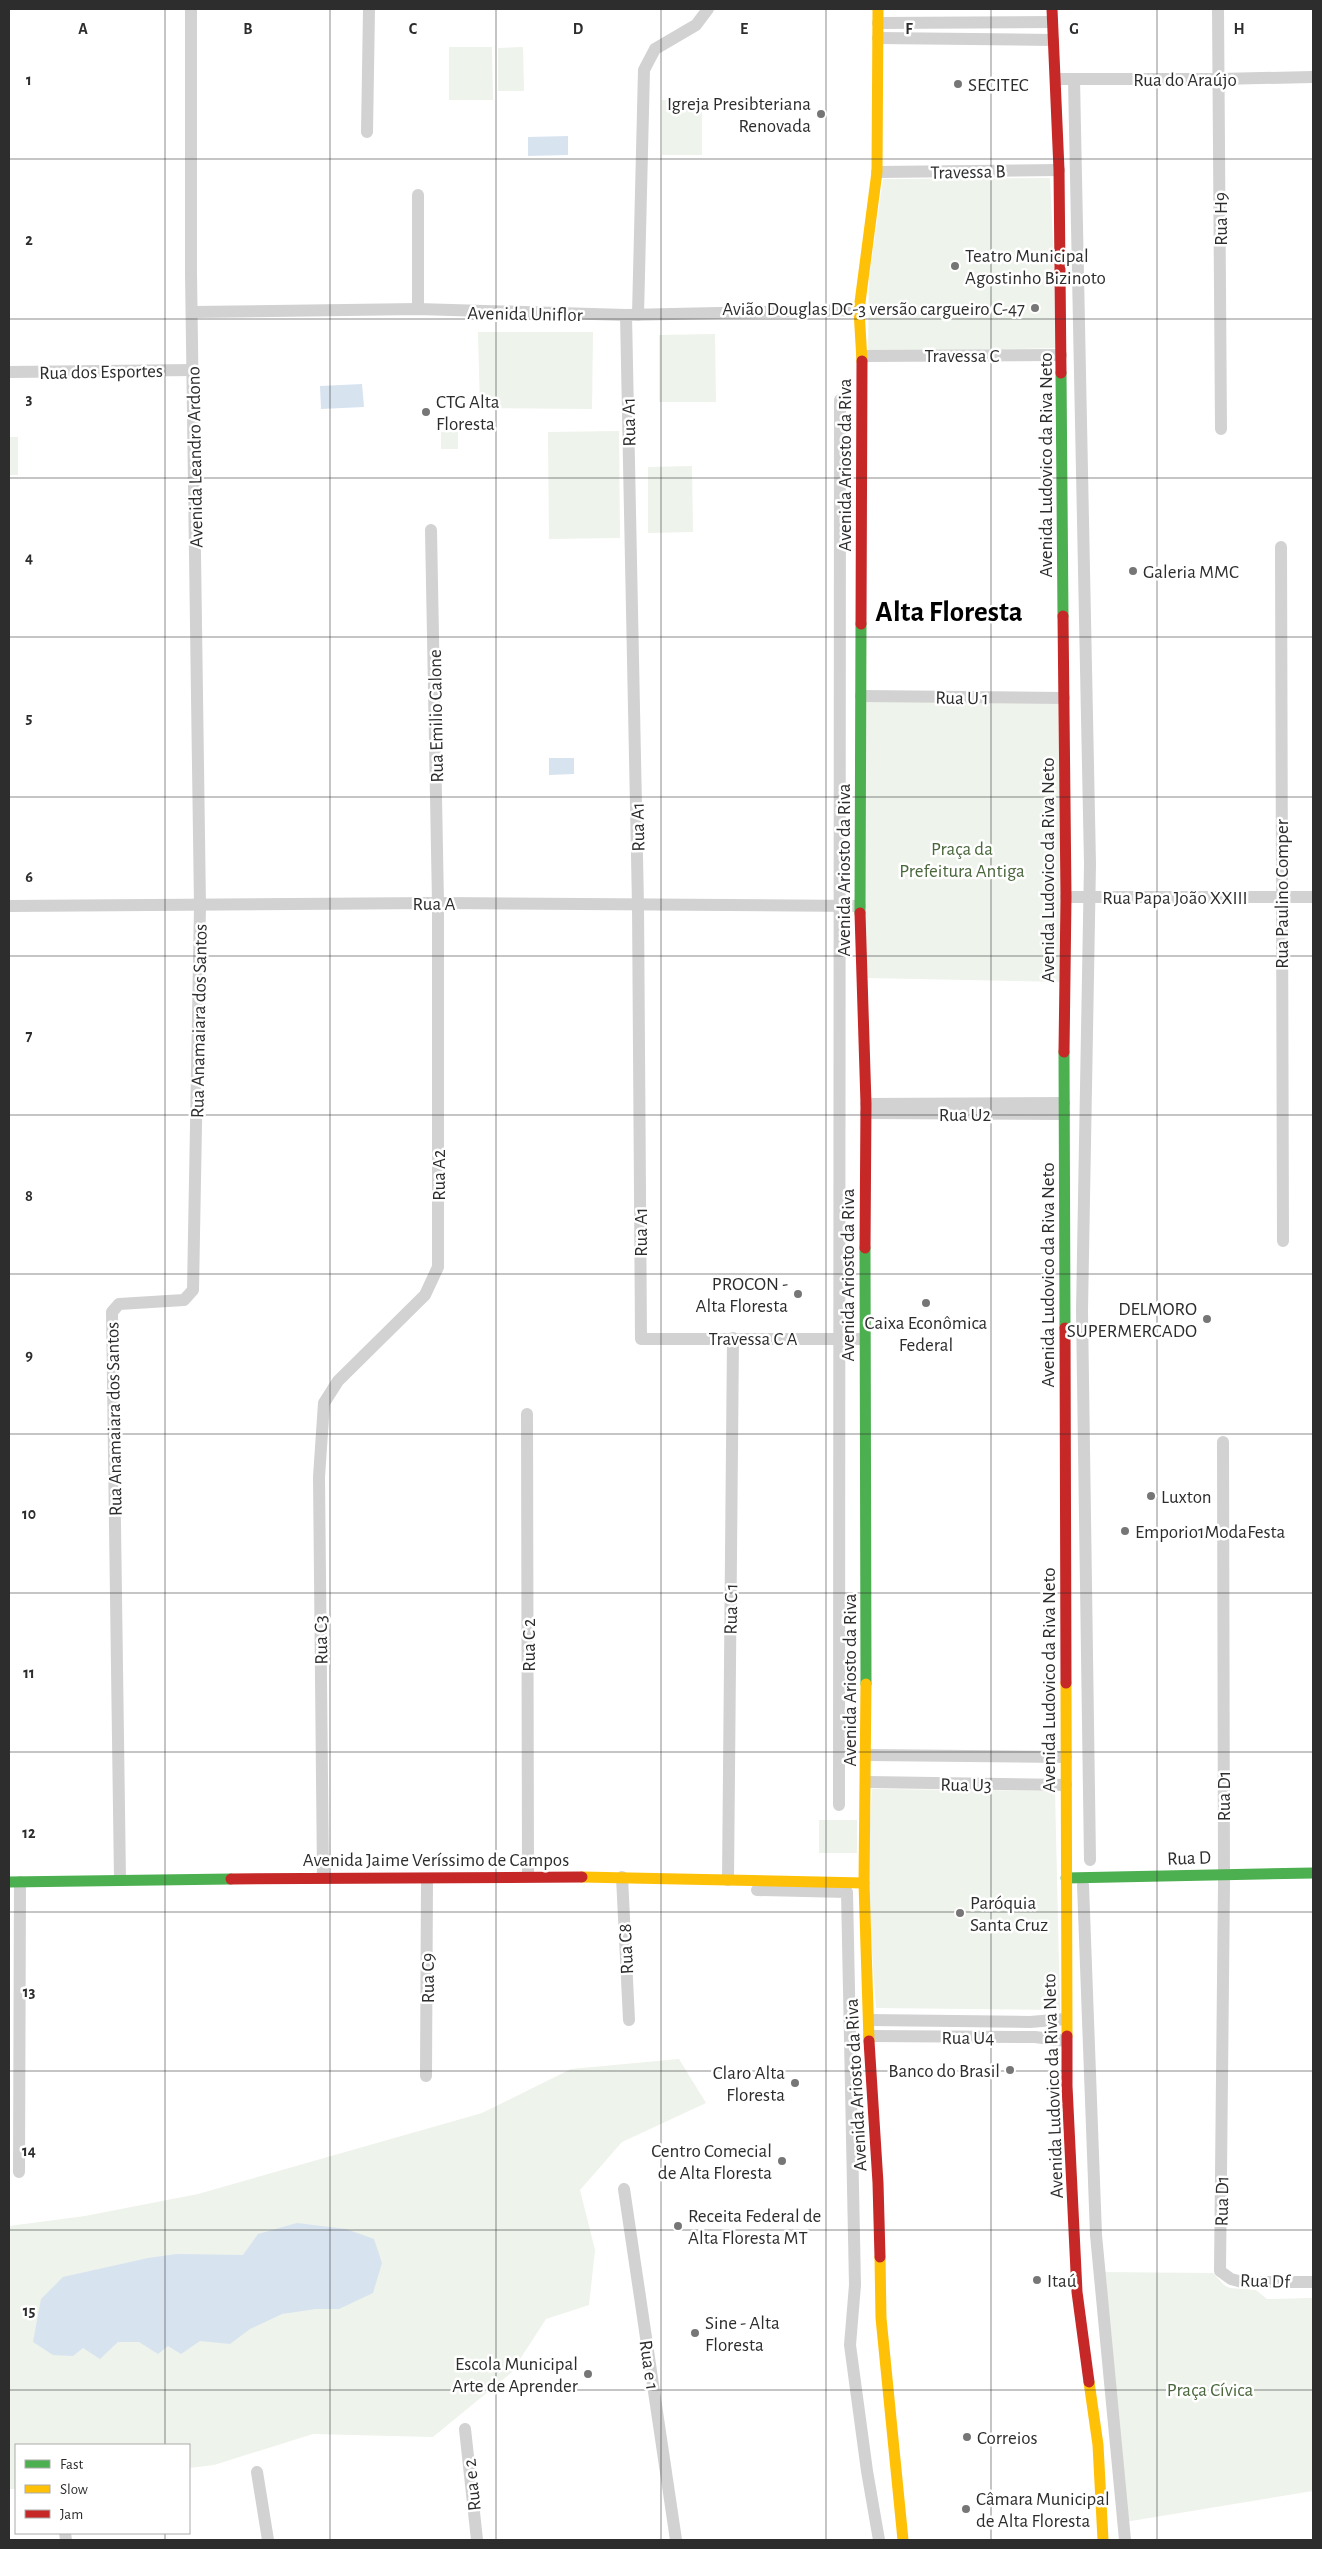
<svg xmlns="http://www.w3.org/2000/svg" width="1322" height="2549" font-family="'Alegreya Sans',sans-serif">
<rect width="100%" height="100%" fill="#fff"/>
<!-- green -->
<g fill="#eef3eb">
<polygon points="449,47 492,47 493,100 449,100"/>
<polygon points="523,47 524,91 498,91 498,48"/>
<rect x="662" y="100" width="40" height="55"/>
<polygon points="1050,178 1058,348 868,352 869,278 883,179"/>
<polygon points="478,332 593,332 592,409 480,408"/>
<polygon points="715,334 716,402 659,402 659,335"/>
<polygon points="619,431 620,538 549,539 548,432"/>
<rect x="441" y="432" width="17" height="17"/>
<rect x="9" y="437" width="9" height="38"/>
<polygon points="692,466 693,532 648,533 648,467"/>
<polygon points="865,700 1059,703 1061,982 865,978"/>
<polygon points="872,1789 1055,1791 1060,2010 876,2008 867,1878"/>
<rect x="819" y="1820" width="38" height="33"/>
<polygon points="679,2059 706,2103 622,2142 580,2190 595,2250 589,2305 546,2319 511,2373 433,2437 313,2434 214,2465 189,2468 189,2445 16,2445 16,2489 9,2489 9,2226 85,2216 198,2194 482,2113 571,2069"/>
<polygon points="1098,2272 1213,2273 1224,2285 1230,2288 1256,2290 1267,2299 1313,2298 1313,2491 1119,2523"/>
</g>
<!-- water -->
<g fill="#d8e3f0">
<polygon points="568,136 568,155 528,156 528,137"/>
<polygon points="362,384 364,407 321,409 320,386"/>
<polygon points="549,758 574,758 574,774 549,775"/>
<polygon points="297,2223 346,2229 374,2239 382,2263 373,2293 339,2309 316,2309 282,2314 250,2329 230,2344 200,2341 181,2354 168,2346 158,2354 139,2342 118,2342 100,2359 83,2348 73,2356 53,2355 33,2342 41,2299 63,2277 148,2258 177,2254 243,2255 258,2234"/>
</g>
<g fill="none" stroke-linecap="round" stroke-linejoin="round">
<!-- street -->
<g stroke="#d2d2d2" stroke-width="12">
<polyline points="1218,9 1221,429"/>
<polyline points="878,23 1052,22"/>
<polyline points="878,38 1053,40"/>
<polyline points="1057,79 1219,79 1313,77"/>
<polyline points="1074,79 1090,864 1082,1311 1090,1860"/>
<polyline points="367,132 369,9"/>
<polyline points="877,172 1059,170"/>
<polyline points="418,309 418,195"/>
<polyline points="192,312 418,309 626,315 859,310"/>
<polyline points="626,315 638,905 641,1339 864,1339"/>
<polyline points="638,315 644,70 655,49 696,25 708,9"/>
<polyline points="862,356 1061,355"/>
<polyline points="9,372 194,370"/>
<polyline points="1281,547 1283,1241"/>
<polyline points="861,696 1064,698"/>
<polyline points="1066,897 1313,897"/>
<polyline points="9,906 438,903 860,906"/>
<polyline points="866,1104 1064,1103"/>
<polyline points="866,1113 1064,1114"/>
<polyline points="527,1414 528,1876"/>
<polyline points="1223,1442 1224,1884 1220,2271 1231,2279 1242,2282 1313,2282"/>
<polyline points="867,1755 1066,1757"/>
<polyline points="867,1782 1066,1785"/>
<polyline points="839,1805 840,400"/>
<polyline points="323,1877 319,1477 324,1403 338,1381 425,1295 438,1267 438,903 431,530"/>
<polyline points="622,1877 629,2020"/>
<polyline points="120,1880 112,1312 119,1304 184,1300 193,1290 200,906 191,273 191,9"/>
<polyline points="728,1880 733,1338"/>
<polyline points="1083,1885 1096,2235 1125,2540"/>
<polyline points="757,1890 847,1892 855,2285 850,2345 867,2471 879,2540"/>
<polyline points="869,2020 1030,2022 1066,2019"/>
<polyline points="869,2036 1035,2037 1066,2041"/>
<polyline points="426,2076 427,1879"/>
<polyline points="19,2172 20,1882"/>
<polyline points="624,2189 676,2540"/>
<polyline points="465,2429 477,2540"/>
<polyline points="257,2472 268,2540"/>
<polyline points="65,2533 66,2540"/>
</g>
<!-- fast -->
<g stroke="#4caf50" stroke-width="11">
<polyline points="1061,373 1063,616"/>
<polyline points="860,913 861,624"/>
<polyline points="1064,1052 1065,1328"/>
<polyline points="865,1248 866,1684"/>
<polyline points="1066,1878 1313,1873"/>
<polyline points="9,1882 231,1879"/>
</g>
<!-- slow -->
<g stroke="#ffc107" stroke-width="11">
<polyline points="862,361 859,310 877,172 878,9"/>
<polyline points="1066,1683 1067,2036"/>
<polyline points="866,1684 864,1883 869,2041"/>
<polyline points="582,1877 864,1883"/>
<polyline points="880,2257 881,2318 903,2540"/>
<polyline points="1089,2382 1098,2445 1103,2540"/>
</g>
<!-- jam -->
<g stroke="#c62828" stroke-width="11">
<polyline points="1052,9 1059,170 1061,373"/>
<polyline points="1063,616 1066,897 1064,1052"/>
<polyline points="861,624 862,361"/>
<polyline points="860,913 866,1104 865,1248"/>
<polyline points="1065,1328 1066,1683"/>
<polyline points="231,1879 582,1877"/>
<polyline points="1067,2036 1067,2086 1077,2292 1089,2382"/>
<polyline points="869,2041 878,2183 880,2257"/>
</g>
</g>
<!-- grid -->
<path fill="none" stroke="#2d2d2d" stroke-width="1" stroke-opacity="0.55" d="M165,9V2445M330,9V2540M496,9V2540M661,9V2540M826,9V2540M991,9V2540M1157,9V2540M9,159H1313M9,319H1313M9,478H1313M9,637H1313M9,797H1313M9,956H1313M9,1115H1313M9,1274H1313M9,1434H1313M9,1593H1313M9,1752H1313M9,1912H1313M9,2071H1313M9,2230H1313M9,2390H1313M165,2533V2540"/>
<!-- markers -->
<g fill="#767676" stroke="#fff" stroke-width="2">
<circle cx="958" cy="84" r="5"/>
<circle cx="821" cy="114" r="5"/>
<circle cx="955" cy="266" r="5"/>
<circle cx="1035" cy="308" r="5"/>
<circle cx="426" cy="412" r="5"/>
<circle cx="1133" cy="571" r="5"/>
<circle cx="798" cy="1294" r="5"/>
<circle cx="926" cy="1303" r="5"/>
<circle cx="1207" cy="1319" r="5"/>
<circle cx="1151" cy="1496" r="5"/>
<circle cx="1125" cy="1531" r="5"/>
<circle cx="960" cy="1913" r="5"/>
<circle cx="1010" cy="2070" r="5"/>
<circle cx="795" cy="2083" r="5"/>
<circle cx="782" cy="2161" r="5"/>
<circle cx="678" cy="2226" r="5"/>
<circle cx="1037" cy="2280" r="5"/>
<circle cx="695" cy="2333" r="5"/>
<circle cx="588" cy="2374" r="5"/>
<circle cx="967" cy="2437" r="5"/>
<circle cx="966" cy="2509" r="5"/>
</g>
<g text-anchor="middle" stroke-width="5" stroke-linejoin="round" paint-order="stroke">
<!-- street labels -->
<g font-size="19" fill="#2d2d2d" stroke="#fff">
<text x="1185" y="86">Rua do Araújo</text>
<text transform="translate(968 171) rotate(-1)" y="7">Travessa B</text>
<text transform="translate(1220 219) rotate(-90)" y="7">Rua H9</text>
<text transform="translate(525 313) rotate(1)" y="7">Avenida Uniflor</text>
<text x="962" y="362">Travessa C</text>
<text transform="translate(101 371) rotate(-1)" y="7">Rua dos Esportes</text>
<text transform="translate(628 422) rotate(-91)" y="7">Rua A1</text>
<text transform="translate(194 457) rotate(-91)" y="7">Avenida Leandro Ardono</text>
<text transform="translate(844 465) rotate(-90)" y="7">Avenida Ariosto da Riva</text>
<text transform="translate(1045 465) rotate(-90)" y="7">Avenida Ludovico da Riva Neto</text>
<text transform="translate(962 697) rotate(1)" y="7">Rua U 1</text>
<text transform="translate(435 716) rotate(-91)" y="7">Rua Emilio Calone</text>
<text transform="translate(637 827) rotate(-91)" y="7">Rua A1</text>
<text transform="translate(843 870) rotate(-90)" y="7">Avenida Ariosto da Riva</text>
<text transform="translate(1047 870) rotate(-90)" y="7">Avenida Ludovico da Riva Neto</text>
<text transform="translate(1281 894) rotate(-90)" y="7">Rua Paulino Comper</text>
<text x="1175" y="904">Rua Papa João XXIII</text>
<text x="434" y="910">Rua A</text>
<text transform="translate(198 1021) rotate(-89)" y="7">Rua Anamaiara dos Santos</text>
<text x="965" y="1121">Rua U2</text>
<text transform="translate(438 1175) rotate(-90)" y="7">Rua A2</text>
<text transform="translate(640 1232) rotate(-90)" y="7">Rua A1</text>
<text transform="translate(847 1275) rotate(-90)" y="7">Avenida Ariosto da Riva</text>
<text transform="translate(1047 1275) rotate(-90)" y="7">Avenida Ludovico da Riva Neto</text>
<text x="753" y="1345">Travessa C A</text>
<text transform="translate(113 1419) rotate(-91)" y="7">Rua Anamaiara dos Santos</text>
<text transform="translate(730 1609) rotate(-89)" y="7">Rua C 1</text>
<text transform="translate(320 1640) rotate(-91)" y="7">Rua C3</text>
<text transform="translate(528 1645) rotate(-90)" y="7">Rua C 2</text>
<text transform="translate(849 1680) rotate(-90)" y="7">Avenida Ariosto da Riva</text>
<text transform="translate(1048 1680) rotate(-90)" y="7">Avenida Ludovico da Riva Neto</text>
<text transform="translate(966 1784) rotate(1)" y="7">Rua U3</text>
<text transform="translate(1223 1796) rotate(-90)" y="7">Rua D1</text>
<text transform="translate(1189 1857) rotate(-2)" y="7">Rua D</text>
<text x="436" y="1866">Avenida Jaime Veríssimo de Campos</text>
<text transform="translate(625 1949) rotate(-93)" y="7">Rua C8</text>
<text transform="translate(427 1978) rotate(-90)" y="7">Rua C9</text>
<text x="968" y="2044">Rua U4</text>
<text transform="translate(855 2085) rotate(-93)" y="7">Avenida Ariosto da Riva</text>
<text transform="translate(1052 2086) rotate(-92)" y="7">Avenida Ludovico da Riva Neto</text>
<text transform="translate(1221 2201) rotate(-89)" y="7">Rua D1</text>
<text transform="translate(1265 2280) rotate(2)" y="7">Rua Df</text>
<text transform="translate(650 2365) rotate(82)" y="7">Rua e 1</text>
<text transform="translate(471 2485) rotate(-96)" y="7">Rua e 2</text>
</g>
<!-- poi labels -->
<g font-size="19" fill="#2d2d2d" stroke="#fff" text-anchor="start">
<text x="968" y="91">SECITEC</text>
<text x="811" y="110" text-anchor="end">Igreja Presibteriana<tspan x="811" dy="22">Renovada</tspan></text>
<text x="965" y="262">Teatro Municipal<tspan x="965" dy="22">Agostinho Bizinoto</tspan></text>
<text x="1025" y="315" text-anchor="end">Avião Douglas DC-3 versão cargueiro C-47</text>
<text x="436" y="408">CTG Alta<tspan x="436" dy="22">Floresta</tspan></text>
<text x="1143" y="578">Galeria MMC</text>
<text x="788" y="1290" text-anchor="end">PROCON -<tspan x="788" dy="22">Alta Floresta</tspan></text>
<text x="1197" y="1315" text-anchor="end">DELMORO<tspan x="1197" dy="22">SUPERMERCADO</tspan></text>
<text x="926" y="1329" text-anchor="middle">Caixa Econômica<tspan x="926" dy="22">Federal</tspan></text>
<text x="1161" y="1503">Luxton</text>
<text x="1135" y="1538">Emporio1ModaFesta</text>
<text x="970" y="1909">Paróquia<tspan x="970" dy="22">Santa Cruz</tspan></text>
<text x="1000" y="2077" text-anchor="end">Banco do Brasil</text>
<text x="785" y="2079" text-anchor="end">Claro Alta<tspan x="785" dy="22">Floresta</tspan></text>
<text x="772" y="2157" text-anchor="end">Centro Comecial<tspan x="772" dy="22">de Alta Floresta</tspan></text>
<text x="688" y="2222">Receita Federal de<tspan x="688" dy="22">Alta Floresta MT</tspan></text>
<text x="1047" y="2287">Itaú</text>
<text x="705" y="2329">Sine - Alta<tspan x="705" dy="22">Floresta</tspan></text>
<text x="578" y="2370" text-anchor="end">Escola Municipal<tspan x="578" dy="22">Arte de Aprender</tspan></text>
<text x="977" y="2444">Correios</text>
<text x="976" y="2505">Câmara Municipal<tspan x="976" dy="22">de Alta Floresta</tspan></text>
</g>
<!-- park labels -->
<g font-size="19" fill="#49663c" stroke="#fff">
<text x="962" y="855">Praça da<tspan x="962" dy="22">Prefeitura Antiga</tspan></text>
<text x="1210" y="2396">Praça Cívica</text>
</g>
<!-- town labels -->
<g font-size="29" font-weight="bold" fill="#000" stroke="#fff">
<text x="949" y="621">Alta Floresta</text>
</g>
</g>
<g font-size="16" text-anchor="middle" font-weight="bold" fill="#2d2d2d" stroke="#fff" stroke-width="5" stroke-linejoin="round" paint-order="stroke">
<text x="83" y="34">A</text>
<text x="248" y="34">B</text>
<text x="413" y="34">C</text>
<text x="578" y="34">D</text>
<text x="744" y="34">E</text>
<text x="909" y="34">F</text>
<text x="1074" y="34">G</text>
<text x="1239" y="34">H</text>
<text x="29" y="85">1</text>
<text x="29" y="245">2</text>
<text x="29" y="404">3</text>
<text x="29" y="563">4</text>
<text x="29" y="723">5</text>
<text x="29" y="882">6</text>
<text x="29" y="1041">7</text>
<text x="29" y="1201">8</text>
<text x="29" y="1360">9</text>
<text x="29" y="1519">10</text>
<text x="29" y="1678">11</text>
<text x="29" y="1838">12</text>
<text x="29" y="1997">13</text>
<text x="29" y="2156">14</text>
<text x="29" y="2316">15</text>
</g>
<!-- border -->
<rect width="1322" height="2549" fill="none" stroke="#2d2d2d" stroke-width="20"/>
<!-- legend -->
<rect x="15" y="2444" width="175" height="90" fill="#ffffff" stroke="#ababab"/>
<rect x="25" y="2460" width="25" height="8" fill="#4caf50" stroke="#ababab"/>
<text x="60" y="2469" font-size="15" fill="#2d2d2d">Fast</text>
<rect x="25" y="2485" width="25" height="8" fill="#ffc107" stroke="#ababab"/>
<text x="60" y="2494" font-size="15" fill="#2d2d2d">Slow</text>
<rect x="25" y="2510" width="25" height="8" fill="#c62828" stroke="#ababab"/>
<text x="60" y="2519" font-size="15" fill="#2d2d2d">Jam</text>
</svg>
